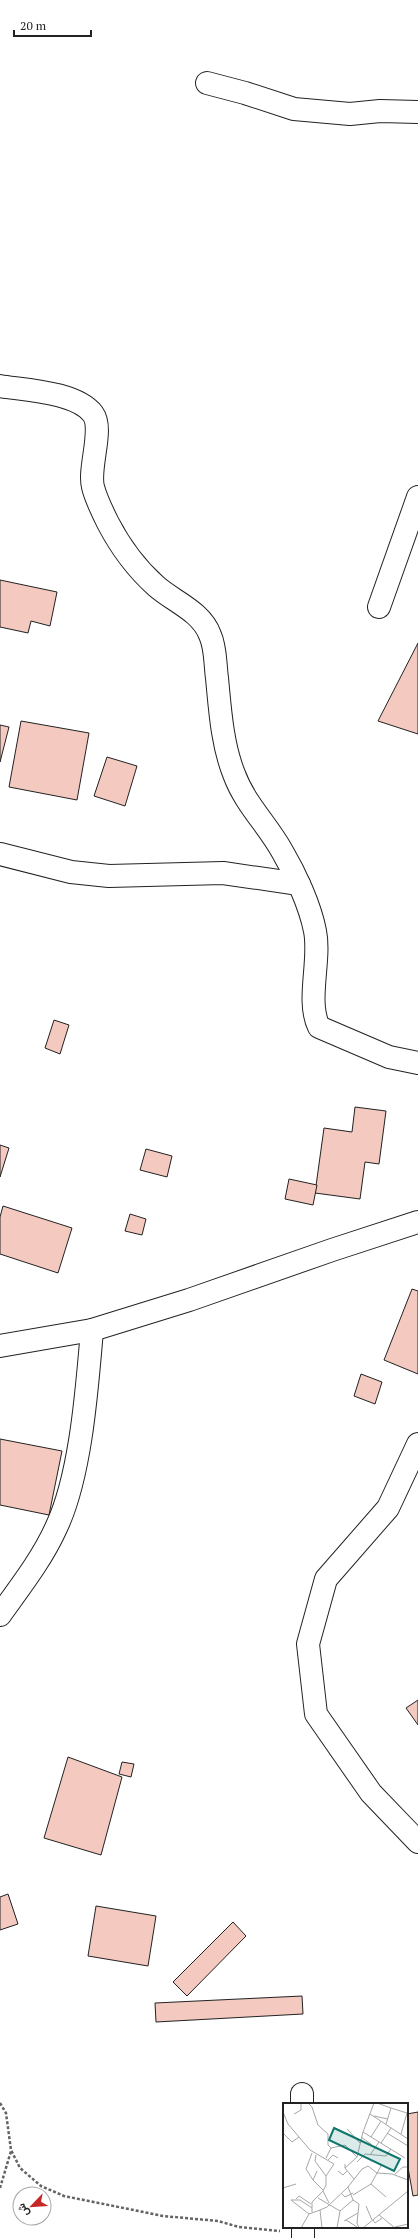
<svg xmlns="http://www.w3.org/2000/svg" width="418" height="2238" font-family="'PT Serif',Vazirmatn,serif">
<rect width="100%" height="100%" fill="#fff"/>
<!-- building -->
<g fill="#f3c9c0" stroke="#222">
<polygon points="0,580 57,592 50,626 31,621 28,633 0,627"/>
<polygon points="418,643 418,734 378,721"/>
<polygon points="21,721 89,733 77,800 9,787"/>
<polygon points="0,725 9,727 0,762"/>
<polygon points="107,757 137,766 125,806 94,796"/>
<polygon points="54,1020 69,1025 60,1054 45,1048"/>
<polygon points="355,1107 386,1111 379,1164 365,1162 360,1199 315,1193 324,1128 352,1132"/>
<polygon points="0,1145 9,1148 0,1177"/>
<polygon points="146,1149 172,1156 167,1177 140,1170"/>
<polygon points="289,1179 317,1185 313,1205 285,1199"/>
<polygon points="3,1206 72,1228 58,1273 0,1254 0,1217"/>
<polygon points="130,1214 146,1219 142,1235 125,1231"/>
<polygon points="412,1289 418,1291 418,1374 384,1360"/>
<polygon points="361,1374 382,1382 375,1404 354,1396"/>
<polygon points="0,1439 62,1451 49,1515 0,1505"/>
<polygon points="418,1700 418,1725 406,1708"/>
<polygon points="68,1757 122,1777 101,1855 44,1838"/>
<polygon points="122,1762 134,1764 131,1777 119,1774"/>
<polygon points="8,1894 18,1924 0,1930 0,1897"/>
<polygon points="96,1906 156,1916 148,1966 88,1956"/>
<polygon points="233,1922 246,1936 187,1996 173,1982"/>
<polygon points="302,1996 303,2014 156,2022 155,2003"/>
<polygon points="418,2112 418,2195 413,2196 407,2162 407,2114"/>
</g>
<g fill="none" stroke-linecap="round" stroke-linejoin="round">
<!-- street casing -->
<g stroke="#222" stroke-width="24">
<g id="street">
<polyline points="207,83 245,93 294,109 350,114 380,111 418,112"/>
<path d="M0,386C25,390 76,392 93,414C104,429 88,468 93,487C96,499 103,513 108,523C120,546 137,569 156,586C174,602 201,611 210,635C216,648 215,664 217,678C220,709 222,744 234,774C245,804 267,824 282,851C295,873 310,905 315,931C321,960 306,1001 319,1027L389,1057L418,1063"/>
<polyline points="379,607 418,497"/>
<polyline points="0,854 71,872 109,876 223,873 299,884"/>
<polyline points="0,1346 92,1330 189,1300 332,1250 418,1222"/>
<polyline points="418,1444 388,1508 326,1579 308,1644 316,1714 371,1793 418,1842"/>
<path d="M0,1615C20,1587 42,1559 56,1528C81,1476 87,1388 92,1330"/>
<polyline points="302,2094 302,2104"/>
<polyline points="303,2227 303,2238"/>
</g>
</g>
<!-- path -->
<g stroke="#646464" stroke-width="2.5" stroke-dasharray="3 2" stroke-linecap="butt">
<polyline points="0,2103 6,2113 11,2150 20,2168 41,2186 64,2196 163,2216 218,2221 239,2227 280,2231"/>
<polyline points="0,2188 11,2151"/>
</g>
<!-- street -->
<use href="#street" stroke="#fff" stroke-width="22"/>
</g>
<!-- overview -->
<g transform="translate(283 2103)">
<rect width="125" height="125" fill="#fff"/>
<path fill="none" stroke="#a7a7a7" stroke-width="1" d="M25,0L29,4L35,22L45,31V42L48,45L43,55M91,0L80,29L122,55M94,0L108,5L103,21M108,5L124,10M0,9L5,21L27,47L51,61L43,73M11,11L18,7V0M87,11L125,36M91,13L105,16M64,26L77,40M0,30L9,39L16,34M104,30L125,43M118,31L124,10M78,34L88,41M88,34L98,18M98,40L108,25M48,45L62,42L74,54M29,50L23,66L30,77M33,52L32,58L43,73V82L40,88M87,52L96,39M45,57L50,52L55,55M74,59L82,51L103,53L108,46M62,61V65L71,76M62,65L74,54L80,29M34,68L30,77L40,87M55,68L60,72L64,68M112,71L120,64H124M88,81L103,94M0,85L13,81M59,91L62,94L70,90M70,92L88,81L98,63L94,59M35,95L57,108L70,97M13,96L16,93L28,101M83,103L89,117M29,109V99L40,88L46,100M26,111L8,97H17L29,105M96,112L112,125M63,117L74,124M90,117L92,120L99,115M61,118L75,110M112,124L125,121M18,125L26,111L37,107M39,125L37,107L44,104L65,84M54,125L57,108M76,125L74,120L76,101L70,97L65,84L79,66L85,63L94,70L109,71L125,77M80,125L125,88"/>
<path fill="#0f766e" fill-opacity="0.15" stroke="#0f766e" stroke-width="2" d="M51,25L117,56L111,68L46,37Z"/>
<rect width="125" height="125" fill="none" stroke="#222" stroke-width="2"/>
</g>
<!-- north arrow -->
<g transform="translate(32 2206) rotate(245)"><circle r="19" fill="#ffffff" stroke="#a7a7a7"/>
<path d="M0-3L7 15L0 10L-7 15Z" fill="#c62828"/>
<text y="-6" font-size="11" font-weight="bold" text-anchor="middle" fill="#222222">ش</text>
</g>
<!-- scale -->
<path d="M14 30v6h77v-6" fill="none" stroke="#222222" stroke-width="2"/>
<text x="20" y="30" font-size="12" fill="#222222" stroke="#ffffff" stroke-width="3" paint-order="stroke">20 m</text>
</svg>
